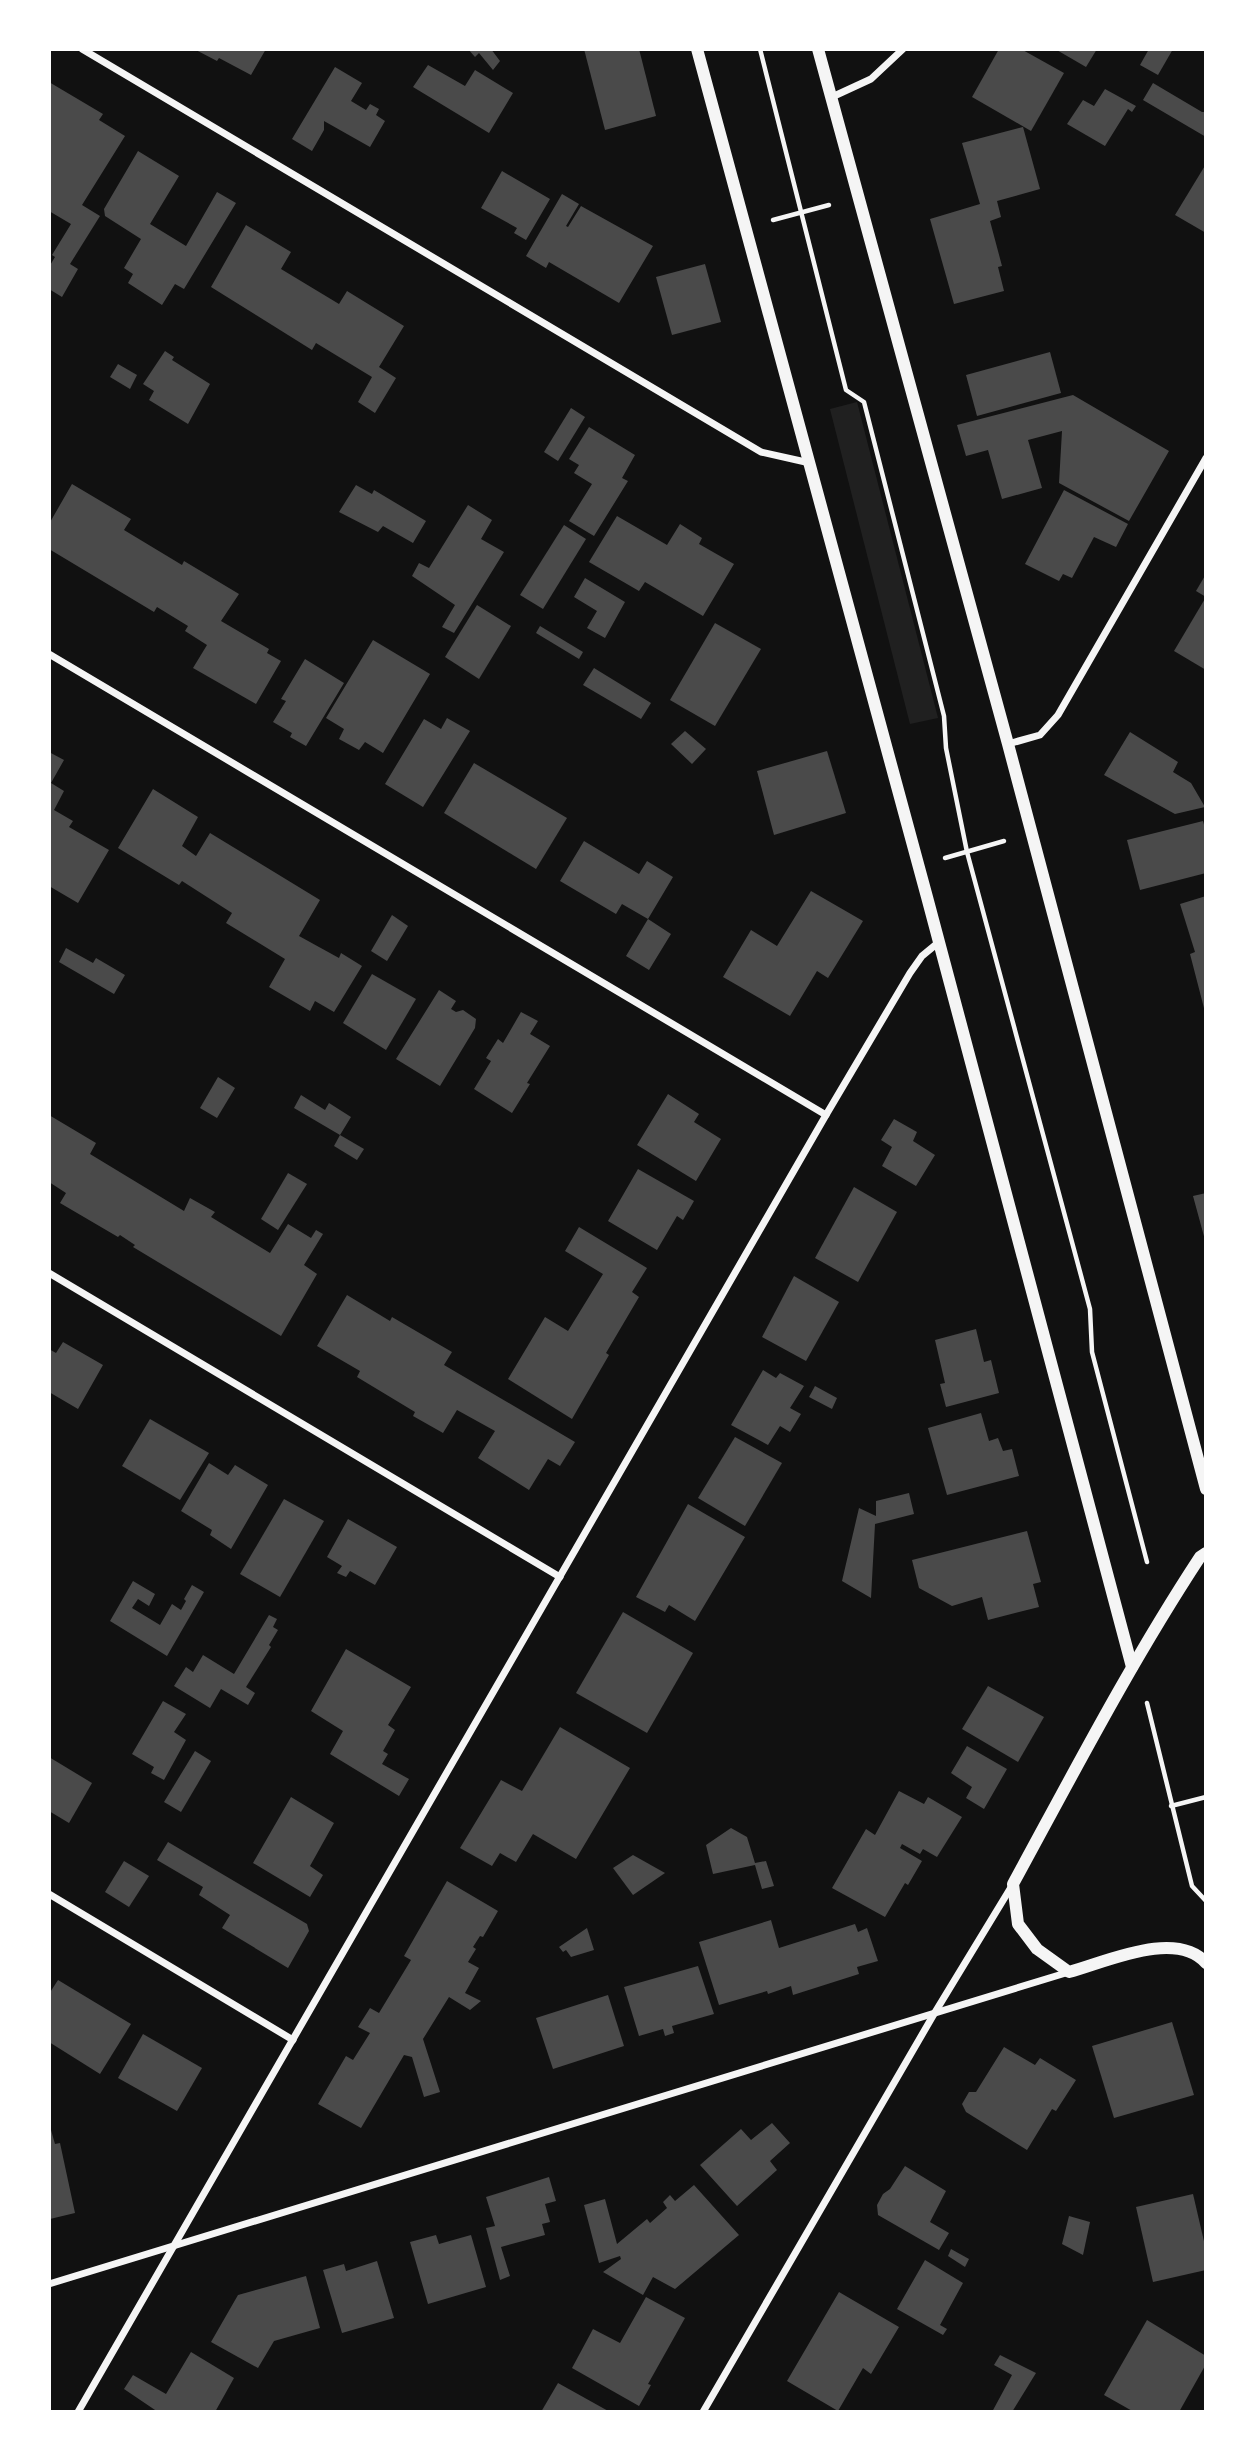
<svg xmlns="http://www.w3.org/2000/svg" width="1255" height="2461" font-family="Roboto,sans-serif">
<rect width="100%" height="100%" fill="#111"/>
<!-- green -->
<polygon fill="#202020" points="857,402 938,718 910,724 830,409"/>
<!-- building -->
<g fill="#4a4a4a">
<polygon points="194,49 266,49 251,75 219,58 217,61"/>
<polygon points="468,49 491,49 500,61 493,70 479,53 475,57"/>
<polygon points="584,49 639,49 656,116 605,130"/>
<polygon points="999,49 1021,49 1064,73 1031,131 972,97"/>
<polygon points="1055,49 1097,49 1086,67"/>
<polygon points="1149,49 1173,49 1158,75 1140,65"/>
<polygon points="428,65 465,86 475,70 513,93 489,133 413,87"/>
<polygon points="335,67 362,83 351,101 366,110 370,104 379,109 376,115 385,121 370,147 324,121 324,130 312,151 292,139"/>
<polygon points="49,82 103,114 99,120 125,136 82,205 100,216 70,264 78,269 62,297 49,289 49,267 55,257 52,255 71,224 49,211"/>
<polygon points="1153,83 1202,112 1206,112 1206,137 1143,100"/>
<polygon points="1105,89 1136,106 1132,112 1128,109 1105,146 1067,124 1083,100 1094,106"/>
<polygon points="1023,127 1040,189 997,201 1001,217 990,221 1002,266 998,267 1004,291 954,304 930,219 980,204 962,143"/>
<polygon points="138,151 179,176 150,224 186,246 217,192 236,203 184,289 175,284 162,305 128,283 133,274 124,268 141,239 105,216 104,209"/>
<polygon points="1206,164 1206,233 1175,215"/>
<polygon points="502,171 550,199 526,240 514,233 517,228 481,208"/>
<polygon points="562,194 579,204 566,226 568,227 581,206 653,246 619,303 549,262 546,268 526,256"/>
<polygon points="246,225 291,252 281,269 339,304 347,291 404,326 379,367 396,378 375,413 358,402 372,377 316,343 312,350 211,287"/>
<polygon points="705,264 721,322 672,335 656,277"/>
<polygon points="165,351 174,357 172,360 210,384 188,424 149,400 154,391 143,384"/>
<polygon points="1050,352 1061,393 977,416 966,375"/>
<polygon points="118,364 137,375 130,389 110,377"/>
<polygon points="1073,395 1169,451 1129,521 1059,483 1062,431 1028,440 1042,488 1002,499 988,450 966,456 957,425"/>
<polygon points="571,408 585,417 558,461 544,452"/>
<polygon points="589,427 635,455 622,478 628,481 594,536 569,521 592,484 574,473 579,465 569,459"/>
<polygon points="72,484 131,519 124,530 182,565 184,561 239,594 221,621 269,649 267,653 281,661 256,704 193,668 207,645 185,631 188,626 157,607 154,612 49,549 49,524"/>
<polygon points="356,485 372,494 374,490 426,521 413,543 383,526 378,532 339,512"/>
<polygon points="1064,490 1128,524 1116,547 1094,537 1072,578 1063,574 1059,581 1025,564"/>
<polygon points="468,505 492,520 481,539 504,552 454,633 442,627 455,605 412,576 419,563 429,568"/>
<polygon points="617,516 667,545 680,524 702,538 699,544 734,564 703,616 645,582 639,591 589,562"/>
<polygon points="564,525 586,539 543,609 520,595"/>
<polygon points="1206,574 1206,597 1196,591"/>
<polygon points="585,578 625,602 605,638 587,628 597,611 574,597"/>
<polygon points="1206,597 1206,670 1174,651"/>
<polygon points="477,605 511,626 479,679 445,657"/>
<polygon points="715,623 761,649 715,726 670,700"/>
<polygon points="540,626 583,652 579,659 536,633"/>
<polygon points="373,640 430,674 383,753 365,742 359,750 339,739 344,729 326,718"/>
<polygon points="305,659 344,683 306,746 290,737 292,733 273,722 286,701 281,699"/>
<polygon points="594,668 651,703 641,719 583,685"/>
<polygon points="447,718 470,731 423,807 385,784 424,719 441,729"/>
<polygon points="685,731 706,749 692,764 671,744"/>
<polygon points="1130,732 1178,762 1173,772 1191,783 1205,807 1175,814 1104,775"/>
<polygon points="827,751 846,813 774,835 757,771"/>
<polygon points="49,752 64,760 51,783 64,791 54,810 73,821 69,827 109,850 78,903 49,886"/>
<polygon points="474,763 567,818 536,869 444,813"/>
<polygon points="153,789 198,817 182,846 196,856 210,833 320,900 299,936 339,958 341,953 362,966 334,1012 315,1001 310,1011 269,987 285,959 226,923 232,913 182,881 179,885 118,848"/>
<polygon points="1203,821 1206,832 1206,873 1140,890 1127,840"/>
<polygon points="584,841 639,874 647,861 673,877 648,919 671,934 649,970 626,956 648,919 622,904 616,914 560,881"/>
<polygon points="811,891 863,921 828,978 817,971 790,1016 723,977 751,930 777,946"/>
<polygon points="1206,896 1206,1012 1205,1012 1190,954 1195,952 1180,904"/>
<polygon points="392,915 408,926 387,961 371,951"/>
<polygon points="66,948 93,963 96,958 125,975 114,994 59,962"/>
<polygon points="372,974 416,999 386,1050 343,1023"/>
<polygon points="439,990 456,1001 451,1009 456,1012 463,1010 476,1019 475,1028 440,1086 396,1059"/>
<polygon points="521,1012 538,1021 530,1034 550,1046 527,1083 530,1084 512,1113 474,1089 491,1061 486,1058 498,1039 503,1043"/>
<polygon points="218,1077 235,1088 217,1118 200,1108"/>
<polygon points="668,1094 699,1114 694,1122 721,1139 696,1181 637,1145"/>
<polygon points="301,1095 325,1110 329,1103 351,1117 340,1135 294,1108"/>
<polygon points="49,1115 96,1143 90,1154 184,1211 190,1198 215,1212 211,1217 270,1253 288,1224 311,1238 316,1230 323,1234 304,1265 317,1274 281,1336 133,1247 135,1245 120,1235 118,1237 60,1203 66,1193 49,1182"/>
<polygon points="894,1119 917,1132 913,1141 935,1155 916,1186 882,1166 892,1147 881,1140"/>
<polygon points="340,1135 364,1149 357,1160 334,1146"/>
<polygon points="638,1169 694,1201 683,1220 677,1216 657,1250 608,1221"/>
<polygon points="288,1173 307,1184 278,1230 261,1219"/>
<polygon points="854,1187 897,1212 858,1282 815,1258"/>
<polygon points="1206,1193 1206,1240 1205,1240 1193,1196"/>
<polygon points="579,1227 647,1268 632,1292 639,1297 606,1353 609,1355 572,1419 508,1379 545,1317 568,1331 603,1274 565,1251"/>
<polygon points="794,1276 839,1302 806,1361 762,1337"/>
<polygon points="347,1295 390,1321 392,1317 452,1352 444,1365 575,1442 560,1466 548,1459 529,1490 478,1458 495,1431 457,1410 443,1433 413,1416 415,1412 357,1377 360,1371 317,1346"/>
<polygon points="976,1329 984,1362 991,1360 999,1393 946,1407 940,1384 945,1383 935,1340"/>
<polygon points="63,1342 103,1365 78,1409 49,1392 49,1349 56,1353"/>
<polygon points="763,1370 776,1378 780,1373 804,1386 790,1408 801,1414 790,1432 780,1426 768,1445 731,1425"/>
<polygon points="815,1386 837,1398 832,1409 809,1397"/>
<polygon points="981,1413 989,1441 998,1438 1003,1451 1012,1449 1019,1476 947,1495 928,1428"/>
<polygon points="150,1419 209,1453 180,1500 122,1466"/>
<polygon points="735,1437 782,1463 745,1526 698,1498"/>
<polygon points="209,1463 228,1475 235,1465 268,1485 231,1549 210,1535 212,1530 181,1511"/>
<polygon points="909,1493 914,1514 875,1524 871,1598 842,1581 859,1508 876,1516 876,1501"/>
<polygon points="284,1499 324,1521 280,1597 240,1574"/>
<polygon points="688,1504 745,1537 695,1621 669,1605 665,1612 636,1597"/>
<polygon points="348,1519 397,1547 375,1585 350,1571 346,1577 337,1573 342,1566 327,1557"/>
<polygon points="1027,1531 1041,1582 1033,1584 1039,1607 988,1620 982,1597 952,1606 919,1588 912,1560"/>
<polygon points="133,1581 155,1594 149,1606 138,1599 132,1608 160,1625 172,1604 181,1610 186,1601 184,1599 192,1585 204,1592 167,1656 110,1621"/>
<polygon points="623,1612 693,1653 647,1733 576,1693"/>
<polygon points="269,1615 277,1619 273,1627 278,1630 269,1645 271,1647 246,1687 255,1693 248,1705 221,1689 210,1708 174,1686 186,1667 193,1672 203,1655 234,1674"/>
<polygon points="346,1649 411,1687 388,1725 395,1730 383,1751 388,1754 382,1764 409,1779 399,1796 330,1754 343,1731 311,1711"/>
<polygon points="988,1686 1044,1717 1018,1762 962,1729"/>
<polygon points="163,1701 186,1714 174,1732 186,1740 164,1780 151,1773 154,1767 132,1754"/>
<polygon points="560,1727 630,1768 576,1859 533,1834 516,1862 500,1853 492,1866 460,1848 501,1780 522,1791"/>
<polygon points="967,1746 1007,1769 984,1809 966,1798 972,1787 951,1773"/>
<polygon points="195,1751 211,1761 181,1812 164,1802"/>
<polygon points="49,1757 92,1783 69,1823 49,1811"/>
<polygon points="899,1791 924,1804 928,1797 962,1817 937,1857 923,1849 920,1854 902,1844 900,1848 922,1861 908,1885 905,1883 885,1917 832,1888 866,1829 875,1835"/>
<polygon points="291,1797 334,1823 310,1866 323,1875 310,1897 253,1863"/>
<polygon points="731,1828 747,1837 755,1863 766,1861 774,1886 762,1889 755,1865 713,1874 706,1845"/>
<polygon points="168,1842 307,1924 309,1931 288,1968 222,1928 230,1915 199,1895 203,1887 157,1860"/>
<polygon points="633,1855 665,1873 633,1895 613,1868"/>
<polygon points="124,1861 149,1876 129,1907 105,1892"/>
<polygon points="447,1881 498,1911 483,1937 480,1936 473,1947 476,1949 468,1962 479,1968 465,1993 481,2001 470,2010 449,1997 423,2039 440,2092 424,2097 412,2057 404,2055 361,2128 318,2104 346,2056 353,2060 370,2033 358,2027 370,2008 379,2013 411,1960 404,1956"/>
<polygon points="771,1920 779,1948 855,1924 858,1932 867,1928 878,1961 857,1967 859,1974 793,1995 791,1986 768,1994 767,1991 719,2005 699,1942"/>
<polygon points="587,1928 594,1950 571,1957 566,1950 563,1952 559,1947"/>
<polygon points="698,1966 714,2014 672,2026 674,2033 665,2036 663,2029 639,2036 624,1987"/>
<polygon points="58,1980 131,2024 100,2074 49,2042 49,1994"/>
<polygon points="608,1995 624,2046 553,2069 536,2018"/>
<polygon points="1172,2022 1194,2095 1114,2118 1092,2046"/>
<polygon points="143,2034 202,2068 177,2111 118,2078"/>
<polygon points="1004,2047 1035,2065 1040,2058 1076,2080 1056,2111 1052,2109 1027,2150 966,2112 962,2104 969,2092 976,2092"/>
<polygon points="49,2123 55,2144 60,2143 75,2213 50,2219"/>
<polygon points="772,2123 790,2143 770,2161 777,2170 737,2206 700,2165 741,2129 751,2140"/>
<polygon points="905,2166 946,2191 930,2222 949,2233 939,2250 878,2215 877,2205 883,2194 890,2189"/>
<polygon points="549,2177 556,2201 545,2204 550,2222 542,2224 545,2235 501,2247 510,2276 500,2280 486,2228 495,2226 486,2197"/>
<polygon points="694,2185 739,2235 675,2289 653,2277 643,2295 603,2272 621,2259 620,2256 599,2263 584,2205 605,2199 617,2244 647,2219 650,2223 667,2208 663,2202 670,2195 675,2201"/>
<polygon points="1193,2194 1206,2250 1206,2270 1153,2282 1136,2207"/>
<polygon points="1069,2216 1090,2222 1083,2255 1062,2244"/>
<polygon points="436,2235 439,2244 471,2235 486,2287 428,2304 410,2242"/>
<polygon points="951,2249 969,2259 965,2267 948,2256"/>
<polygon points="925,2260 963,2283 940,2325 947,2329 943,2335 897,2309"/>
<polygon points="377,2261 394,2318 342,2333 323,2270 344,2264 346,2271"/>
<polygon points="306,2276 320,2328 274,2341 258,2368 211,2342 238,2295"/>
<polygon points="839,2292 899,2327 871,2374 863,2368 838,2411 787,2381"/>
<polygon points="646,2297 685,2318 648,2384 651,2385 639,2406 572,2368 593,2329 620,2343"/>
<polygon points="1147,2320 1206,2356 1206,2364 1179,2412 1134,2412 1104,2395"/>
<polygon points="191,2352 234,2378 215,2412 158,2412 124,2389 133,2375 166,2394"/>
<polygon points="1000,2355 1036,2373 1012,2412 992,2412 1012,2375 994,2365"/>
<polygon points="558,2383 610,2412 541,2412"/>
</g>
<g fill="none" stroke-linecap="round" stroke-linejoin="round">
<!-- path -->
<g stroke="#f5f5f5" stroke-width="4.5">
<polyline points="760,49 846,390 864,402 944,716 946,748 967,852 1090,1309 1092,1352 1147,1562"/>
<polyline points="773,220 829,205"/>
<polyline points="945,858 1004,841"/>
<polyline points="1147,1703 1192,1886 1206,1901"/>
<polyline points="1171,1806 1206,1797"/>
</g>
<!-- minor -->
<g stroke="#f5f5f5" stroke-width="7">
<polyline points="82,49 761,452 810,463"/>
<polyline points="832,97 871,79 903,49"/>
<polyline points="49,654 826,1115"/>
<polyline points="1008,744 1040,735 1058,715 1206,458"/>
<polyline points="49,1273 560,1577"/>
<polyline points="49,1894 293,2040"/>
<polyline points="49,2284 1069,1972"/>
<polyline points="78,2412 826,1115 910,973 922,956 939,942"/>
<polyline points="703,2412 934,2014 1013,1884"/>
</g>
<!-- tertiary -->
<g stroke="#f5f5f5" stroke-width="12">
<polyline points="697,49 927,897 1132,1667"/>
<polyline points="818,49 1008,744 1206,1489"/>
<path d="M1206,1553L1200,1557C1131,1662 1073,1774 1013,1884L1018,1924L1037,1949L1069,1972C1106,1962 1176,1929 1206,1963"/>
</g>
</g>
<!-- border -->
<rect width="1255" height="2461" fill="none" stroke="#ffffff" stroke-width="102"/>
</svg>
